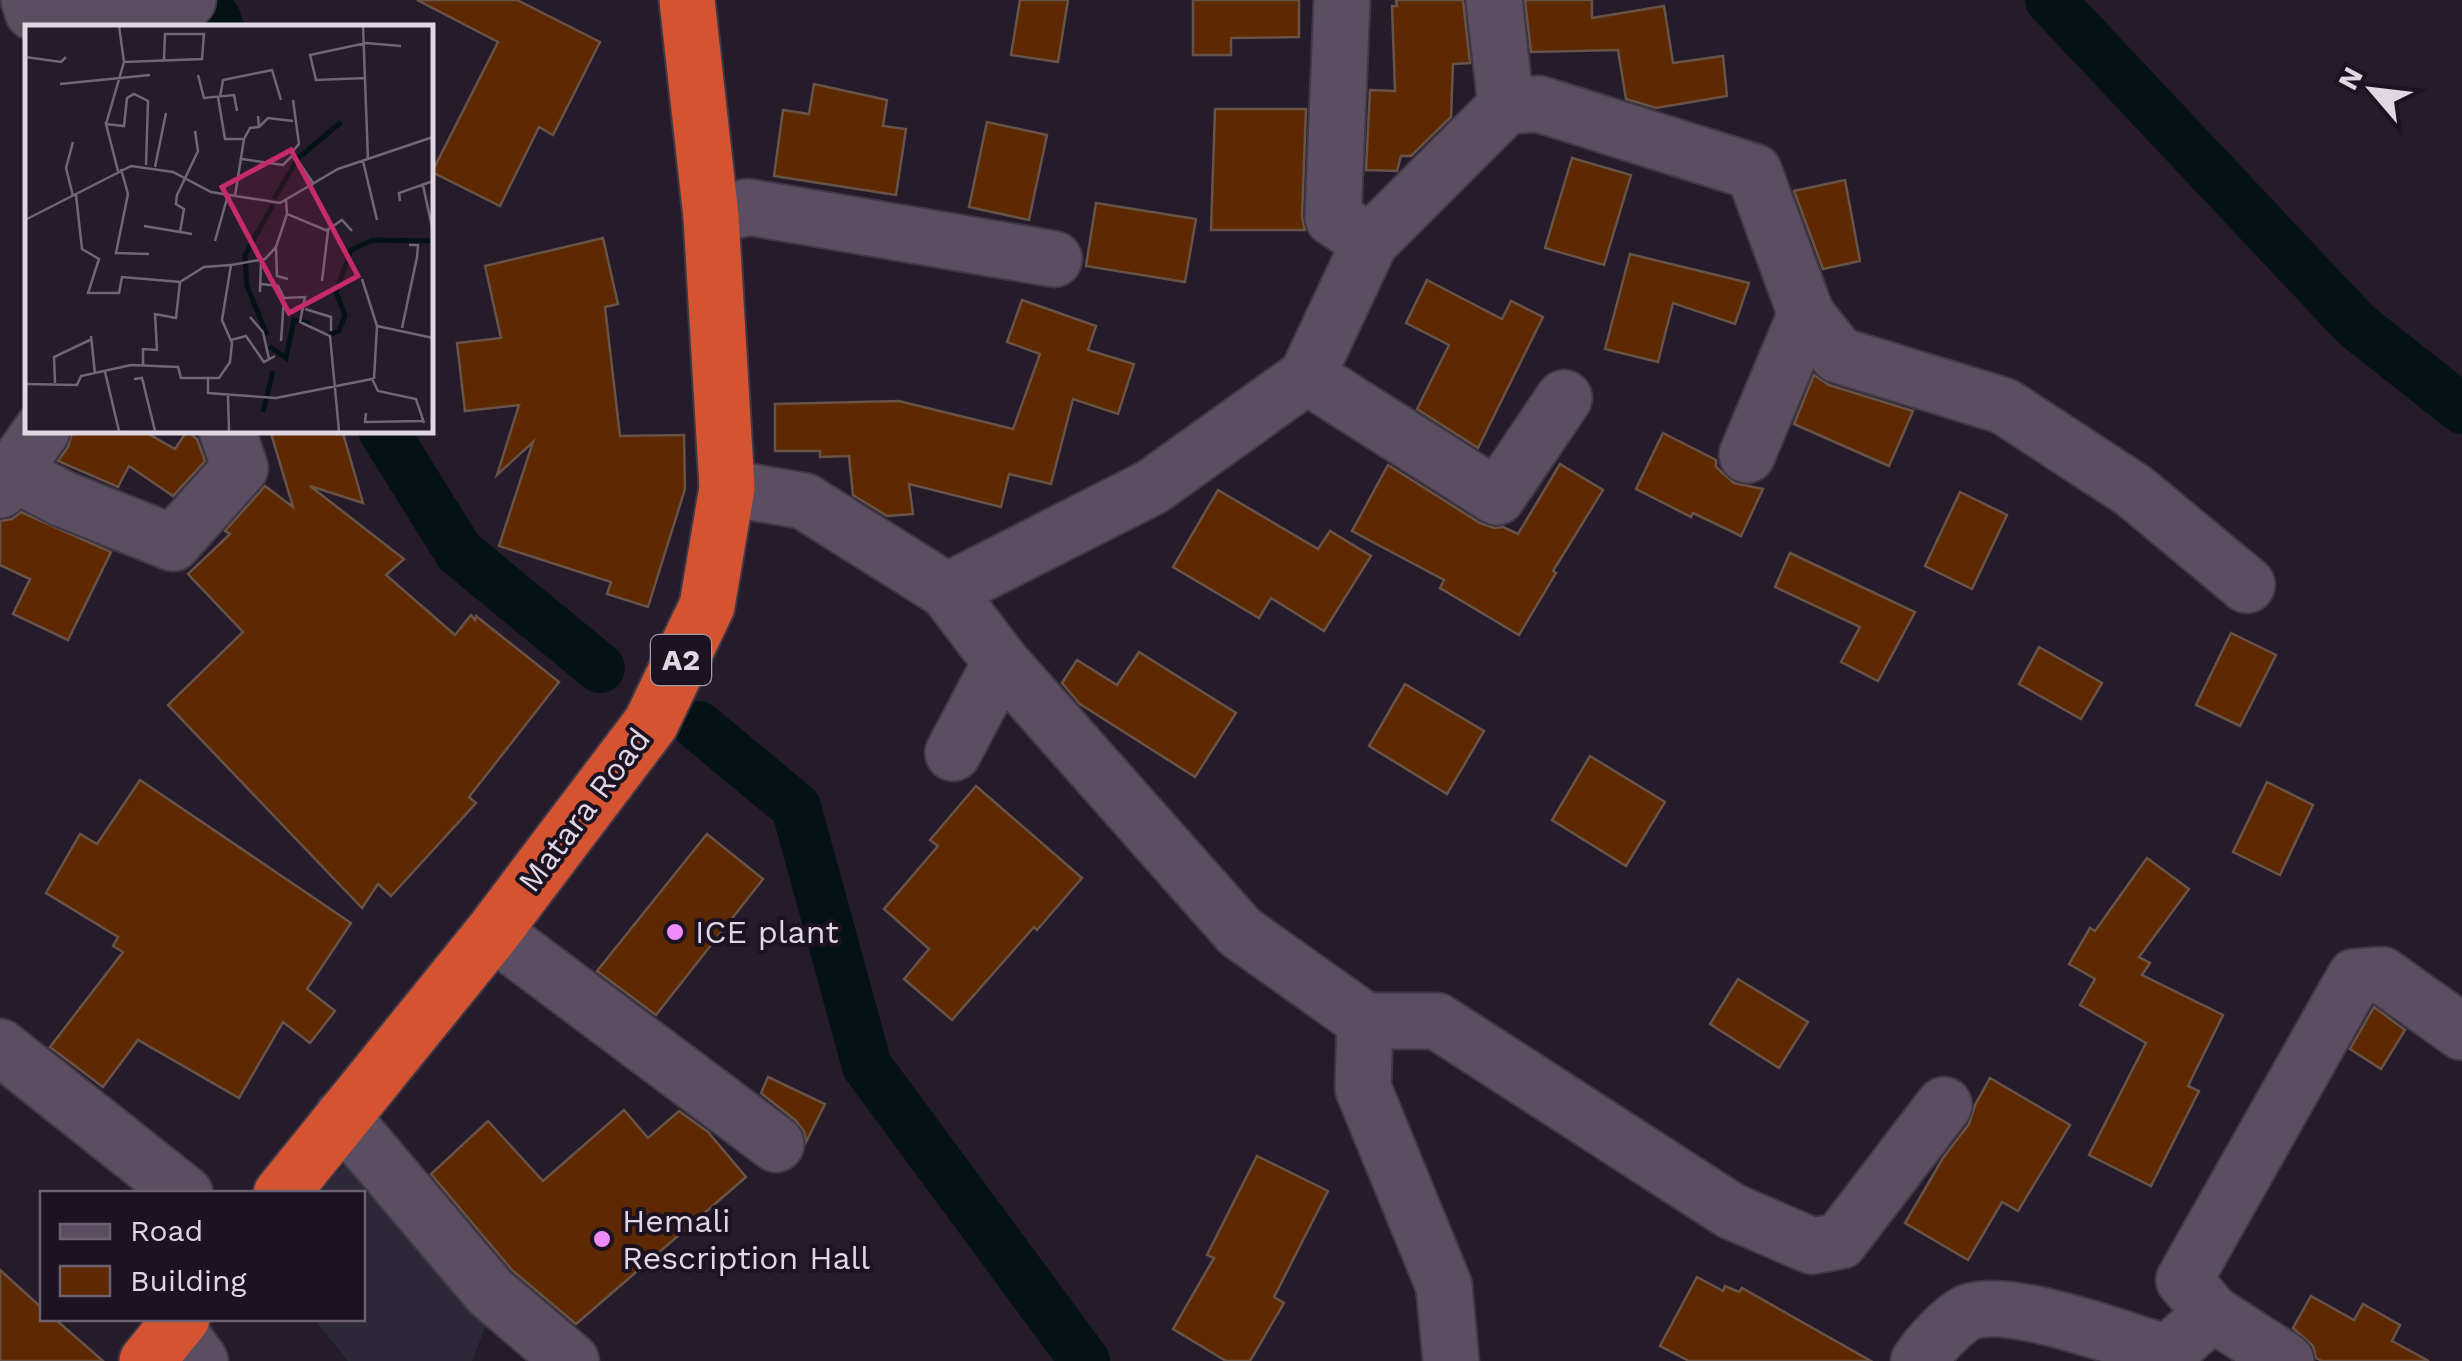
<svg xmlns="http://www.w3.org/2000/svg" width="2462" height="1361" font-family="'Work Sans',sans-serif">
<rect width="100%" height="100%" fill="#261b2a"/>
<!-- commercial -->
<polygon fill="#2d2837" points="357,1155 491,1312 472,1361 348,1361 314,1319 362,1318 362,1194 313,1194"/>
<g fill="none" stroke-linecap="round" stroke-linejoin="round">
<!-- canal -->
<g stroke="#041215" stroke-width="50">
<polyline points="2050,0 2356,325 2462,409"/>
<polyline points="216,19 219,28"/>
<polyline points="383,430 459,552 600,668"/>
<polyline points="698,726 796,807 867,1066 1085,1361"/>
</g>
</g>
<!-- building -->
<g fill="#5e2900" stroke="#675347" stroke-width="2.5">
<polygon points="417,0 517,0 600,42 553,135 539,127 500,206 432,172 498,42"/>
<polygon points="1020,0 1068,0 1058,62 1011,55"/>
<polygon points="1193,0 1299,0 1299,37 1231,38 1231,55 1193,55"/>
<polygon points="1396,0 1463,0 1470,63 1453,64 1451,117 1411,156 1401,156 1397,171 1366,170 1370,90 1395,91 1392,6 1397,6"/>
<polygon points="1525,0 1592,0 1592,18 1664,6 1673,63 1723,56 1727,96 1656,108 1626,99 1618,50 1531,52"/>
<polygon points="814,84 887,100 883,126 906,129 896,195 774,176 783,110 809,114"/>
<polygon points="1215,109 1306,109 1302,217 1305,230 1211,230"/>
<polygon points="987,122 1047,135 1029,220 969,207"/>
<polygon points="1572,158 1631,175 1604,265 1545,248"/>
<polygon points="1845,180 1860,261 1823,269 1794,191"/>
<polygon points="1096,203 1196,219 1185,282 1086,266"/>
<polygon points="603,238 618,304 605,307 620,436 684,435 685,489 648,607 607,594 611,582 499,546 533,442 497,475 519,405 465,411 457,343 501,338 485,266"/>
<polygon points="1630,254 1749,283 1735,324 1673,303 1658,362 1605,349"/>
<polygon points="1427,280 1502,319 1511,301 1543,317 1478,448 1417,409 1449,345 1406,323"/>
<polygon points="1022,300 1096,326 1088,350 1134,364 1118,414 1073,399 1051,484 1009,474 1001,507 909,484 913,514 887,516 853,495 849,456 820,457 820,451 775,451 775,404 899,401 1013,429 1040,354 1007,342"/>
<polygon points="1814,375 1829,385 1913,411 1889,466 1794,424"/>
<polygon points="73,430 149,430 147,433 175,449 187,431 197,439 205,461 173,496 129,466 118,487 58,461 68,447"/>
<polygon points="270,430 342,430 363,503 310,486 404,559 386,575 455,635 471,615 475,620 476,616 559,682 469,797 476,803 391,896 378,884 362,908 168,705 243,632 188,574 230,534 225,531 265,486 293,507"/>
<polygon points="1663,433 1716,460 1716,467 1734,483 1763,489 1741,536 1693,513 1691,517 1636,489"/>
<polygon points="1560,464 1603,490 1553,571 1556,573 1519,635 1440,588 1444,580 1352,531 1388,465 1480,523 1494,528 1503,527 1518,534"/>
<polygon points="1218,490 1318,549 1330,531 1371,556 1324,631 1271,598 1259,618 1173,567"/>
<polygon points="1960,492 2007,515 1972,589 1925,566"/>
<polygon points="21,512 111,552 68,640 13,614 30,579 0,565 0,521 12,519"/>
<polygon points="1790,553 1915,612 1878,681 1841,662 1860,627 1775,587"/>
<polygon points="2231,633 2276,655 2240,726 2196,705"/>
<polygon points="2039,647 2102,683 2081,719 2019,684"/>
<polygon points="1139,652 1236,713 1195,777 1080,704 1062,683 1077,660 1117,685"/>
<polygon points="1405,684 1484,731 1447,794 1369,746"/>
<polygon points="1590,756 1665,802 1626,866 1552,820"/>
<polygon points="140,780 351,923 307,989 335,1011 310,1043 283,1022 239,1098 138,1040 103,1087 50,1047 123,952 113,946 118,937 46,893 80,834 97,844"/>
<polygon points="2267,782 2313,805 2280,875 2233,852"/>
<polygon points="976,786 1082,878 1037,930 1034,927 952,1020 904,979 929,949 884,909 938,846 930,840"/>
<polygon points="707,834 763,879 656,1015 597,971"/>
<polygon points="2147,858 2189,889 2139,957 2150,963 2142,975 2223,1015 2188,1086 2199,1091 2151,1186 2089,1155 2146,1043 2080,1005 2095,979 2069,964 2090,928 2095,931"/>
<polygon points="1738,979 1808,1022 1779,1068 1710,1024"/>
<polygon points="2374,1007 2405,1030 2381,1069 2350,1049"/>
<polygon points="768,1077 825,1104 806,1142 804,1131 795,1120 761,1093"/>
<polygon points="1990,1078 2070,1125 2018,1211 2002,1202 1968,1260 1905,1223 1943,1158 1969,1124 1975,1105"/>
<polygon points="624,1110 648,1138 679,1111 708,1132 746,1177 576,1324 512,1270 431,1174 488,1121 543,1181"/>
<polygon points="1257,1156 1328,1191 1274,1297 1284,1303 1250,1361 1226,1361 1173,1329 1214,1258 1207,1255"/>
<polygon points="0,1270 42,1308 42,1318 54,1318 103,1361 0,1361"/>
<polygon points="1697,1277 1723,1291 1725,1286 1739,1292 1742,1288 1871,1361 1689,1361 1660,1346"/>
<polygon points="2311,1296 2354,1320 2363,1304 2400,1325 2392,1341 2429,1361 2322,1361 2316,1358 2313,1346 2293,1328"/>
</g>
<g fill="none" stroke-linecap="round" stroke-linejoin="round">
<!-- minor casing -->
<g stroke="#413845" stroke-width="59">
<g id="minor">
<polyline points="29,0 33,12 96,12 188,0"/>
<polyline points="1342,0 1333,218 1370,242"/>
<polyline points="1494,0 1506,106"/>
<polyline points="711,217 748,207 1054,259"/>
<polyline points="1307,376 1497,497 1564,398"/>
<polyline points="1747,455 1806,314"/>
<polyline points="13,473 63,499 173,543 240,468 227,430"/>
<polyline points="727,488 804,501 947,591 1152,487 1307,376 1370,242 1506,106 1539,104 1754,172 1806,314 1838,355 2004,406 2134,491 2247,585"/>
<polyline points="0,490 42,430"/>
<polyline points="947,591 1001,662 1240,932 1365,1021 1363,1088 1444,1286 1451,1361"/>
<polyline points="953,753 1001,662"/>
<polyline points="493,932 776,1144"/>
<polyline points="1365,1021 1437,1021 1731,1211 1812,1246 1840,1241 1944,1105"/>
<polyline points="0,1047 185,1194"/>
<polyline points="342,1117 490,1292 571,1361"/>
<polyline points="2212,1313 2184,1280 2355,977 2382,975 2462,1032"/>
<polyline points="175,1327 200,1361"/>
<path d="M1919,1361C1927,1348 1955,1317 1969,1312C2012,1297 2122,1340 2168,1353L2212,1313L2286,1361"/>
</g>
</g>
<!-- highway casing -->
<g stroke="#413845" stroke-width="59">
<g id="highway">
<polyline points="281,1194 493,932 651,723 707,606 727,488 711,217 687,0"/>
<polyline points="147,1361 182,1318"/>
</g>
</g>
<!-- minor -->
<use href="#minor" stroke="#5b4e60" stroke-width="55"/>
<!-- highway -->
<use href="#highway" stroke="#d45432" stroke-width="55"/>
</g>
<!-- markers -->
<g fill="#ee8bf7" stroke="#1d1221" stroke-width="4">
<circle cx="675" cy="932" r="10"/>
<circle cx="602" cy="1239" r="10"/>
</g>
<g text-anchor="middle" stroke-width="8" stroke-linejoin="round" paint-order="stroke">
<!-- shield labels -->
<rect fill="#1d1221" stroke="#a59ca8" stroke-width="2.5" x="651" y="635" width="60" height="50" rx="8"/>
<g font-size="30" font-weight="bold" fill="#dfd7e2">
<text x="681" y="670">A2</text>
</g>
<!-- street labels -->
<g font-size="32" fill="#dfd7e2" stroke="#1d1221">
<text transform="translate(584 810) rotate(-53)" y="11">Matara Road</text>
</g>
<!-- poi labels -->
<g font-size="32" fill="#dfd7e2" stroke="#1d1221" text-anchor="start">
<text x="695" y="943">ICE plant</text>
<text x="622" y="1232">Hemali<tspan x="622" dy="37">Rescription Hall</tspan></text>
</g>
</g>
<!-- overview -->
<g transform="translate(25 25)">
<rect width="408" height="408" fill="#261b2a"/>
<path fill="none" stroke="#041215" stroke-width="5" d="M272,134L316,97M249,174L271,137M242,310L222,261L220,230L248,180M303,310L314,306L320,290L311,267L326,225L348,215L408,216M244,321L261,333L269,295L286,299M238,387L248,346"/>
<path fill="none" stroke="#706674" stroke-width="2.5" d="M338,1L343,135M0,32L36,37L41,32M99,37L177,34L179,9H140L139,35M173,50L179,73L209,70L212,86M341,53L291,55L285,30L341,18L376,21M35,59L125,50M193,72L200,114H219M195,72L198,55L247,45L256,75M268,75L274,119L267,127L288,158M81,99L99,37L94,1M234,102L243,93L268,96M48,117L41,143L48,171M217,134L258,140L268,130M338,136L352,195M130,142L141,88M96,144L103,169L91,228L124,229M93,146L81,99L99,101L102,73L109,69L123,76L121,140M398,160L408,207M51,170L57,224L74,234L63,268H94L97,252L155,257L151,293L130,289L132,325L118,324V340M210,171L219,114L225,103L234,102L233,91M261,175L262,189L303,206L297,256M375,176L374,168L408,156M0,195L106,141L148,147L186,167L255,178L313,144L408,112M119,201L167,209M302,205L317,195L327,206M155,207L159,184L151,179L152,170L173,126L170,106M190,216L203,170M251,222L252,251L263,254M337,254L352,301L349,354M155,257L179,242L206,240M236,259L253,261L259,273L256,316M235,267L236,236M259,273L280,272L275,297L305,311L314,406M280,284L306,292V306M225,292L238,307L244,334M352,301L408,313M377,303L392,232L393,220H384M66,311L70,349M206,315L221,311L239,337L250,331M80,347L94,406M183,353V368L251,373L347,354L353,366L391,374L399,398M109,354L117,353L130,406M30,358L29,332L67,314M2,359L52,360L56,351L106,340L153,342L156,353H194L205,337L207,318L197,295L206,240L240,234L251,222L262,189M203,371L204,406M341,388L340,397L397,396"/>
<path fill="#c52b68" fill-opacity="0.15" stroke="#c52b68" stroke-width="5" d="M266,125L333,251L264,288L197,162Z"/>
<rect width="408" height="408" fill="none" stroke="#dfd7e2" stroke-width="5"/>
</g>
<!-- legend -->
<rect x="40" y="1191" width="325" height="130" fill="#1d1221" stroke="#6b616e" stroke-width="2.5"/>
<rect x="60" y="1224" width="50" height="15" fill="#5b4e60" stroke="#6b616e" stroke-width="2.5"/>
<text x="130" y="1241" font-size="30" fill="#dfd7e2">Road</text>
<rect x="60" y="1266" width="50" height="30" fill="#5e2900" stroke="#6b616e" stroke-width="2.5"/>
<text x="130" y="1291" font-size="30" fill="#dfd7e2">Building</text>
<!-- north arrow -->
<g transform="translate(2372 90) rotate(298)" stroke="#1d1221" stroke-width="8" paint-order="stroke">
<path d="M0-8L18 38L0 25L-18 38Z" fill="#dfd7e2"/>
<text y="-15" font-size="28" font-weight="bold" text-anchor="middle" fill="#dfd7e2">N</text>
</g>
</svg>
